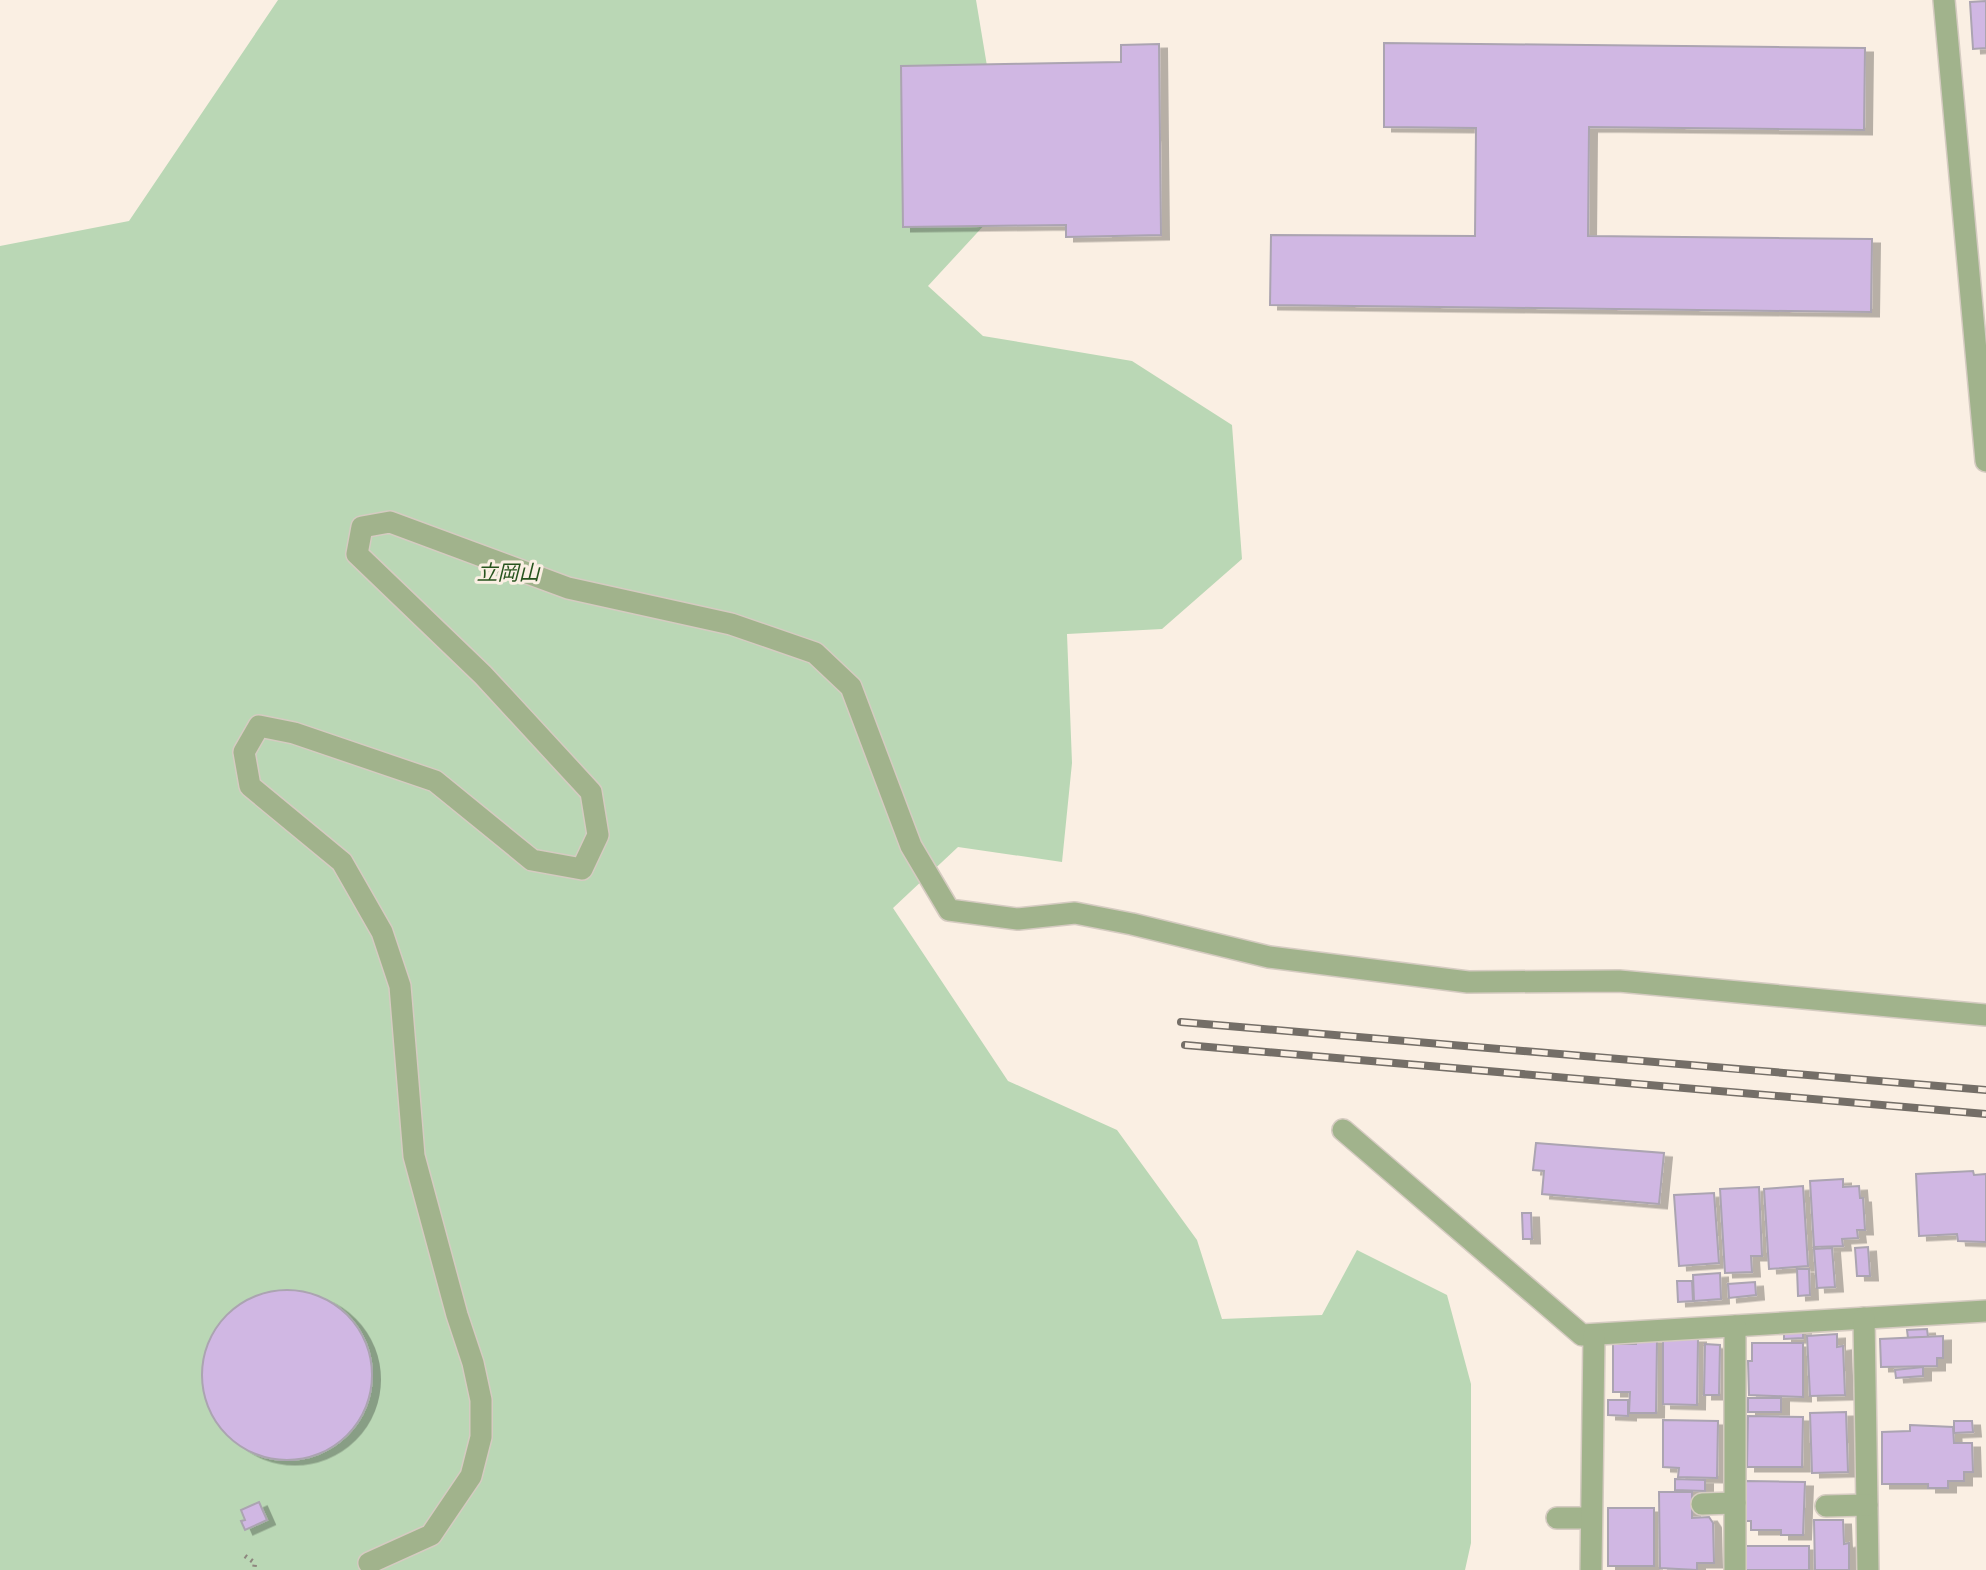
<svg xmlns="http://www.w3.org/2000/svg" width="1986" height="1570" font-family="'Roboto Serif','Noto Sans JP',serif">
<defs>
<filter id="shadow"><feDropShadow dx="8" dy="4.5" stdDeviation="0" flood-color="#0004"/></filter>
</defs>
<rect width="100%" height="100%" fill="#faefe3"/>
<!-- green -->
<polygon fill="#bad7b5" points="278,0 976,0 988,72 988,221 928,286 983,336 1132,361 1232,425 1242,559 1162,629 1067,634 1072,763 1062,862 958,847 893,908 1008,1081 1117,1130 1197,1240 1222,1319 1322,1315 1357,1250 1447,1295 1471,1384 1471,1543 1465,1570 0,1570 0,246 129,221"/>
<!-- building -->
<g fill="#d0b7e3" stroke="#aba4b1" stroke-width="2" filter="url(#shadow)">
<polygon points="1986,1 1986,48 1973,49 1970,2"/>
<polygon points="1384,43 1865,48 1864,130 1589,127 1588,236 1872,239 1871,312 1270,305 1271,235 1475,236 1476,128 1384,127"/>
<polygon points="1159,44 1161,235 1066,237 1066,225 903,227 901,66 1121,62 1121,45"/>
<polygon points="1536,1143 1664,1153 1659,1204 1542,1194 1544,1171 1533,1170"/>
<polygon points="1973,1171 1974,1175 1986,1174 1986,1242 1958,1241 1957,1234 1919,1236 1916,1174"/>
<polygon points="1843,1179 1843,1187 1859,1186 1860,1198 1863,1198 1865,1230 1857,1230 1858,1238 1842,1239 1843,1246 1814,1247 1810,1181"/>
<polygon points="1803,1186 1808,1266 1769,1269 1764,1189"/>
<polygon points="1759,1187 1762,1256 1751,1256 1752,1272 1725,1273 1720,1189"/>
<polygon points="1714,1193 1719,1263 1679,1266 1674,1195"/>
<polygon points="1522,1213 1531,1213 1532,1239 1523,1239"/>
<polygon points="1868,1247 1870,1276 1857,1276 1855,1248"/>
<polygon points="1832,1248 1835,1287 1817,1288 1814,1249"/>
<polygon points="1797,1269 1809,1269 1810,1295 1798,1296"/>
<polygon points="1720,1273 1721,1299 1694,1301 1693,1275"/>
<polygon points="1677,1281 1692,1281 1693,1301 1678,1302"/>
<polygon points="1755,1282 1756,1295 1729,1298 1728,1284"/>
<circle cx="287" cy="1375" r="85"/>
<polygon points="1803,1329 1803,1338 1784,1339 1784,1330"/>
<polygon points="1927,1329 1928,1337 1908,1338 1907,1330"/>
<polygon points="1837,1334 1837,1347 1843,1346 1845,1395 1810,1396 1807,1336"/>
<polygon points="1943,1336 1943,1358 1937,1358 1937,1366 1881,1367 1880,1339"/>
<polygon points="1636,1338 1657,1339 1656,1413 1629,1413 1630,1392 1613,1392 1613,1344 1636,1344"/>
<polygon points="1663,1338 1698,1338 1697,1405 1663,1404"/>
<polygon points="1752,1343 1803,1343 1803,1397 1749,1395 1748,1361 1752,1361"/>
<polygon points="1705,1344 1720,1345 1719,1395 1704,1395"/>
<polygon points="1923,1367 1923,1376 1896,1378 1895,1370"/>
<rect x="1748" y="1398" width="33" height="14"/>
<polygon points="1608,1400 1628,1400 1628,1416 1608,1415"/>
<polygon points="1846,1412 1848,1472 1812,1473 1810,1413"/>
<polygon points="1748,1416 1803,1417 1802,1467 1747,1467"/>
<polygon points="1663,1420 1718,1421 1717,1478 1678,1477 1679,1468 1663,1467"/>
<polygon points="1954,1421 1972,1421 1973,1432 1954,1433"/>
<polygon points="1910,1425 1953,1427 1954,1443 1972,1443 1973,1472 1964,1472 1964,1481 1948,1481 1948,1488 1928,1488 1928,1484 1882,1484 1882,1432 1910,1431"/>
<polygon points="1675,1479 1705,1480 1705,1491 1675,1490"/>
<polygon points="1746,1481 1805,1482 1803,1535 1781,1535 1781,1530 1751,1530 1751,1521 1745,1521"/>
<polygon points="1659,1492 1692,1492 1692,1518 1709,1517 1713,1523 1714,1563 1697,1563 1697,1570 1660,1568"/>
<polygon points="259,1502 267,1520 245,1530 241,1521 245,1520 241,1510"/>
<rect x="1608" y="1508" width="46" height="58"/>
<polygon points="1814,1520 1843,1520 1844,1544 1849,1543 1849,1570 1815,1570"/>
<rect x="1745" y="1546" width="64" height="24"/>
</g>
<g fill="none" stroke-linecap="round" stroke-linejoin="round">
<!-- street casing -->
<g stroke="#d5cbc1" stroke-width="24">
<g id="street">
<polyline points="1944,0 1986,461"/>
<polyline points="1343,1130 1582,1335 1986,1311"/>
<polyline points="1864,1318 1868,1570"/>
<polyline points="1702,1504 1735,1503"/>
<polyline points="1826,1506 1867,1505"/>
<polyline points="1557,1518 1591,1518"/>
<polyline points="369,1563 431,1535 471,1476 481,1437 481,1400 473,1363 457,1315 414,1156 400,986 382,932 342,862 250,786 244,752 259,726 294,733 435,781 532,860 582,869 598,835 591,792 483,675 357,554 362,527 390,522 568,588 731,624 815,653 851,687 911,846 949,910 1018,919 1075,913 1132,924 1269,957 1468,982 1619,981 1986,1015"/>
<polyline points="1591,1570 1594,1335"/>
<polyline points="1735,1570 1735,1326"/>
</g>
</g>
<!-- path -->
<polyline stroke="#8d867e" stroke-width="4.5" stroke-dasharray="2 5" stroke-linecap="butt" points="245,1556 255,1563 254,1570"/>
<!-- street -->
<use href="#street" stroke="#a1b38c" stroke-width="21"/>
<!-- rail casing -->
<g stroke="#746e67" stroke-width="8">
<g id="rail">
<polyline points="1181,1022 1986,1090"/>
<polyline points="1185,1045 1986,1114"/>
</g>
</g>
<!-- rail -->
<use href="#rail" stroke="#faefe3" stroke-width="5" stroke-dasharray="16" stroke-linecap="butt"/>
</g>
<g text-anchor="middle" stroke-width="6" stroke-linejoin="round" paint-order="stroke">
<!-- park labels -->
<g font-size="21" font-style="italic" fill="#26531d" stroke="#faefe3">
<text x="508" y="580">立岡山</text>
</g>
</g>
</svg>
